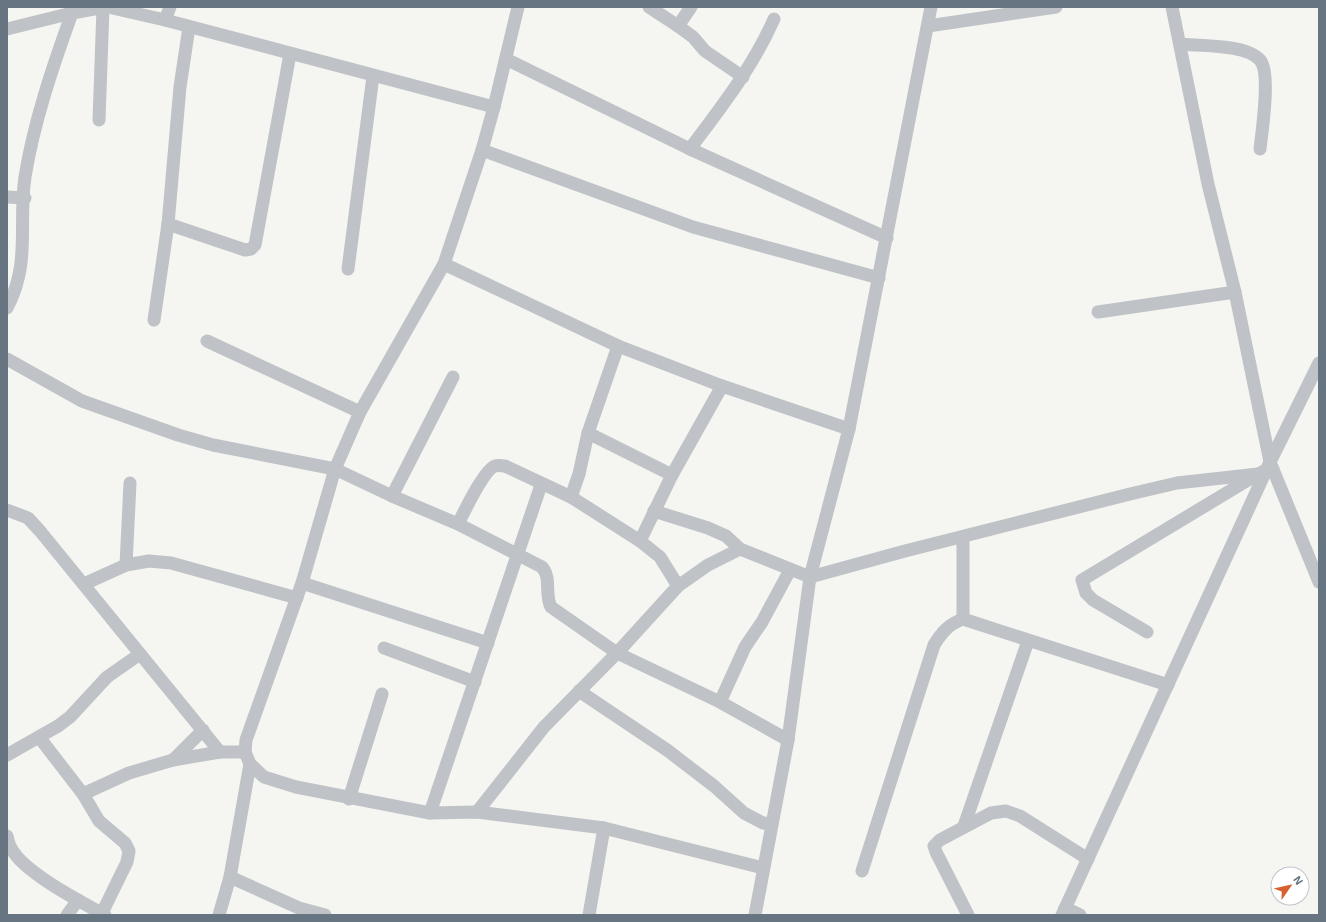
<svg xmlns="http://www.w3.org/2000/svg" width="1326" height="922" font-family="'Exo 2',sans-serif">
<rect width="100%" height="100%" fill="#f5f6f2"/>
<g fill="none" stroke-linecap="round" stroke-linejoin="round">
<!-- street -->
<g stroke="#bfc2c6" stroke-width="13">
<polyline points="108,7 165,20 494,107"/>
<polyline points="518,7 494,107 482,150 444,264 360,412 335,469 302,583 246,740 245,752 250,764 264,777 296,787 430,813 477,812 604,828 763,868"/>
<polyline points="649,7 678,26 693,37 705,51 743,77"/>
<polyline points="1172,7 1208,184 1235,292 1270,462 1319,582"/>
<polyline points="165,20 170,7"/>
<polyline points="678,26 691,7"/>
<polyline points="928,26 1056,7"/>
<polyline points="7,29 72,13"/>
<path d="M1180,44C1200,46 1246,44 1260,60C1271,72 1262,131 1260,149"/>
<polyline points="506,59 690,149 887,238"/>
<polyline points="99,120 103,8"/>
<path d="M690,149C721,107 753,67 774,19"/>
<polyline points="482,150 693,227 879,278"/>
<polyline points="7,197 25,198"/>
<polyline points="168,224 245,250 251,249 255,245 290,54"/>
<polyline points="444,264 618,346 722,386 849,429"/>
<polyline points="348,269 373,76"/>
<path d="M7,308C31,263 18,224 25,177C34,121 53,66 72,13L105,7"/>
<polyline points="1098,312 1235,292"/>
<polyline points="154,320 168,224 180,87 189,27"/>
<polyline points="207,341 360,412"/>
<path d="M7,359L82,401L178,435L213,445L335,469L392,496L458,524L542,567C552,579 544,593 551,607L617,653L720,702L788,740"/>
<polyline points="588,433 672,475"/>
<polyline points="392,496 453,377"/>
<polyline points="571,497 579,474 588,433 618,346"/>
<polyline points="7,510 28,518 40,531 220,752 245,752"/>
<polyline points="654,511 708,528 726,536 740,549"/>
<path d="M458,524C464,512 484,470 495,466C498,465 502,466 505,466L571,497L640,541L660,557L678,586"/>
<polyline points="963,537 963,619"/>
<polyline points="640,541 672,475 722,386"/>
<polyline points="126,565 130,483"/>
<polyline points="302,583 488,643"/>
<polyline points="84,584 126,565 149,561 171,563 297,598"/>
<polyline points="1147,632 1093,600 1086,593 1082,580 1253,477"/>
<polyline points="384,648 475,682"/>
<polyline points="579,691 667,750 714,786 744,813 763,823 771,824"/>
<polyline points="720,702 745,647 762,622 790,570"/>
<polyline points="39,737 83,794 99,821 125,843 129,851 127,862 102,913"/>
<polyline points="7,755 58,726 70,717 107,677 140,654"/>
<polyline points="173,760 203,730"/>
<polyline points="83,794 129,773 173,760 220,752"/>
<polyline points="349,799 382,694"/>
<polyline points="477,812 544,727 617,653 678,586 708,565 740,549 810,577 905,551 1130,494 1177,483 1258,474 1268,469"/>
<polyline points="430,813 541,485"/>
<polyline points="964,826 1028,641"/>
<path d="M7,836C8,840 9,845 11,848C23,872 81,902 105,915"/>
<path d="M862,871L934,645C942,632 949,624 963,619L1168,685"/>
<polyline points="230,877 299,908 325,915"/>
<polyline points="1065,908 1080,915"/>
<polyline points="67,915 78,900"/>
<polyline points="219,915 230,877 250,764"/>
<polyline points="589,915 604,828"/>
<polyline points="755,915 788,740 810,577 849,429 931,7"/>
<polyline points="968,915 936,852 934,846 940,840 991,813 1006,811 1020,816 1088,859"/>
<polyline points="1062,915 1270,462 1319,363"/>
</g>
</g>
<!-- border -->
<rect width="1326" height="922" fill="none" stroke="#677482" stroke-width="16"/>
<!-- north arrow -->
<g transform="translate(1290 886) rotate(56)"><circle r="19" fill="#ffffff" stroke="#c2c7cd"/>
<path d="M0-3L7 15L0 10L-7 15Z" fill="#d76031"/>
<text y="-6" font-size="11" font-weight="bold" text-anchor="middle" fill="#677482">N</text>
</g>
</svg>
